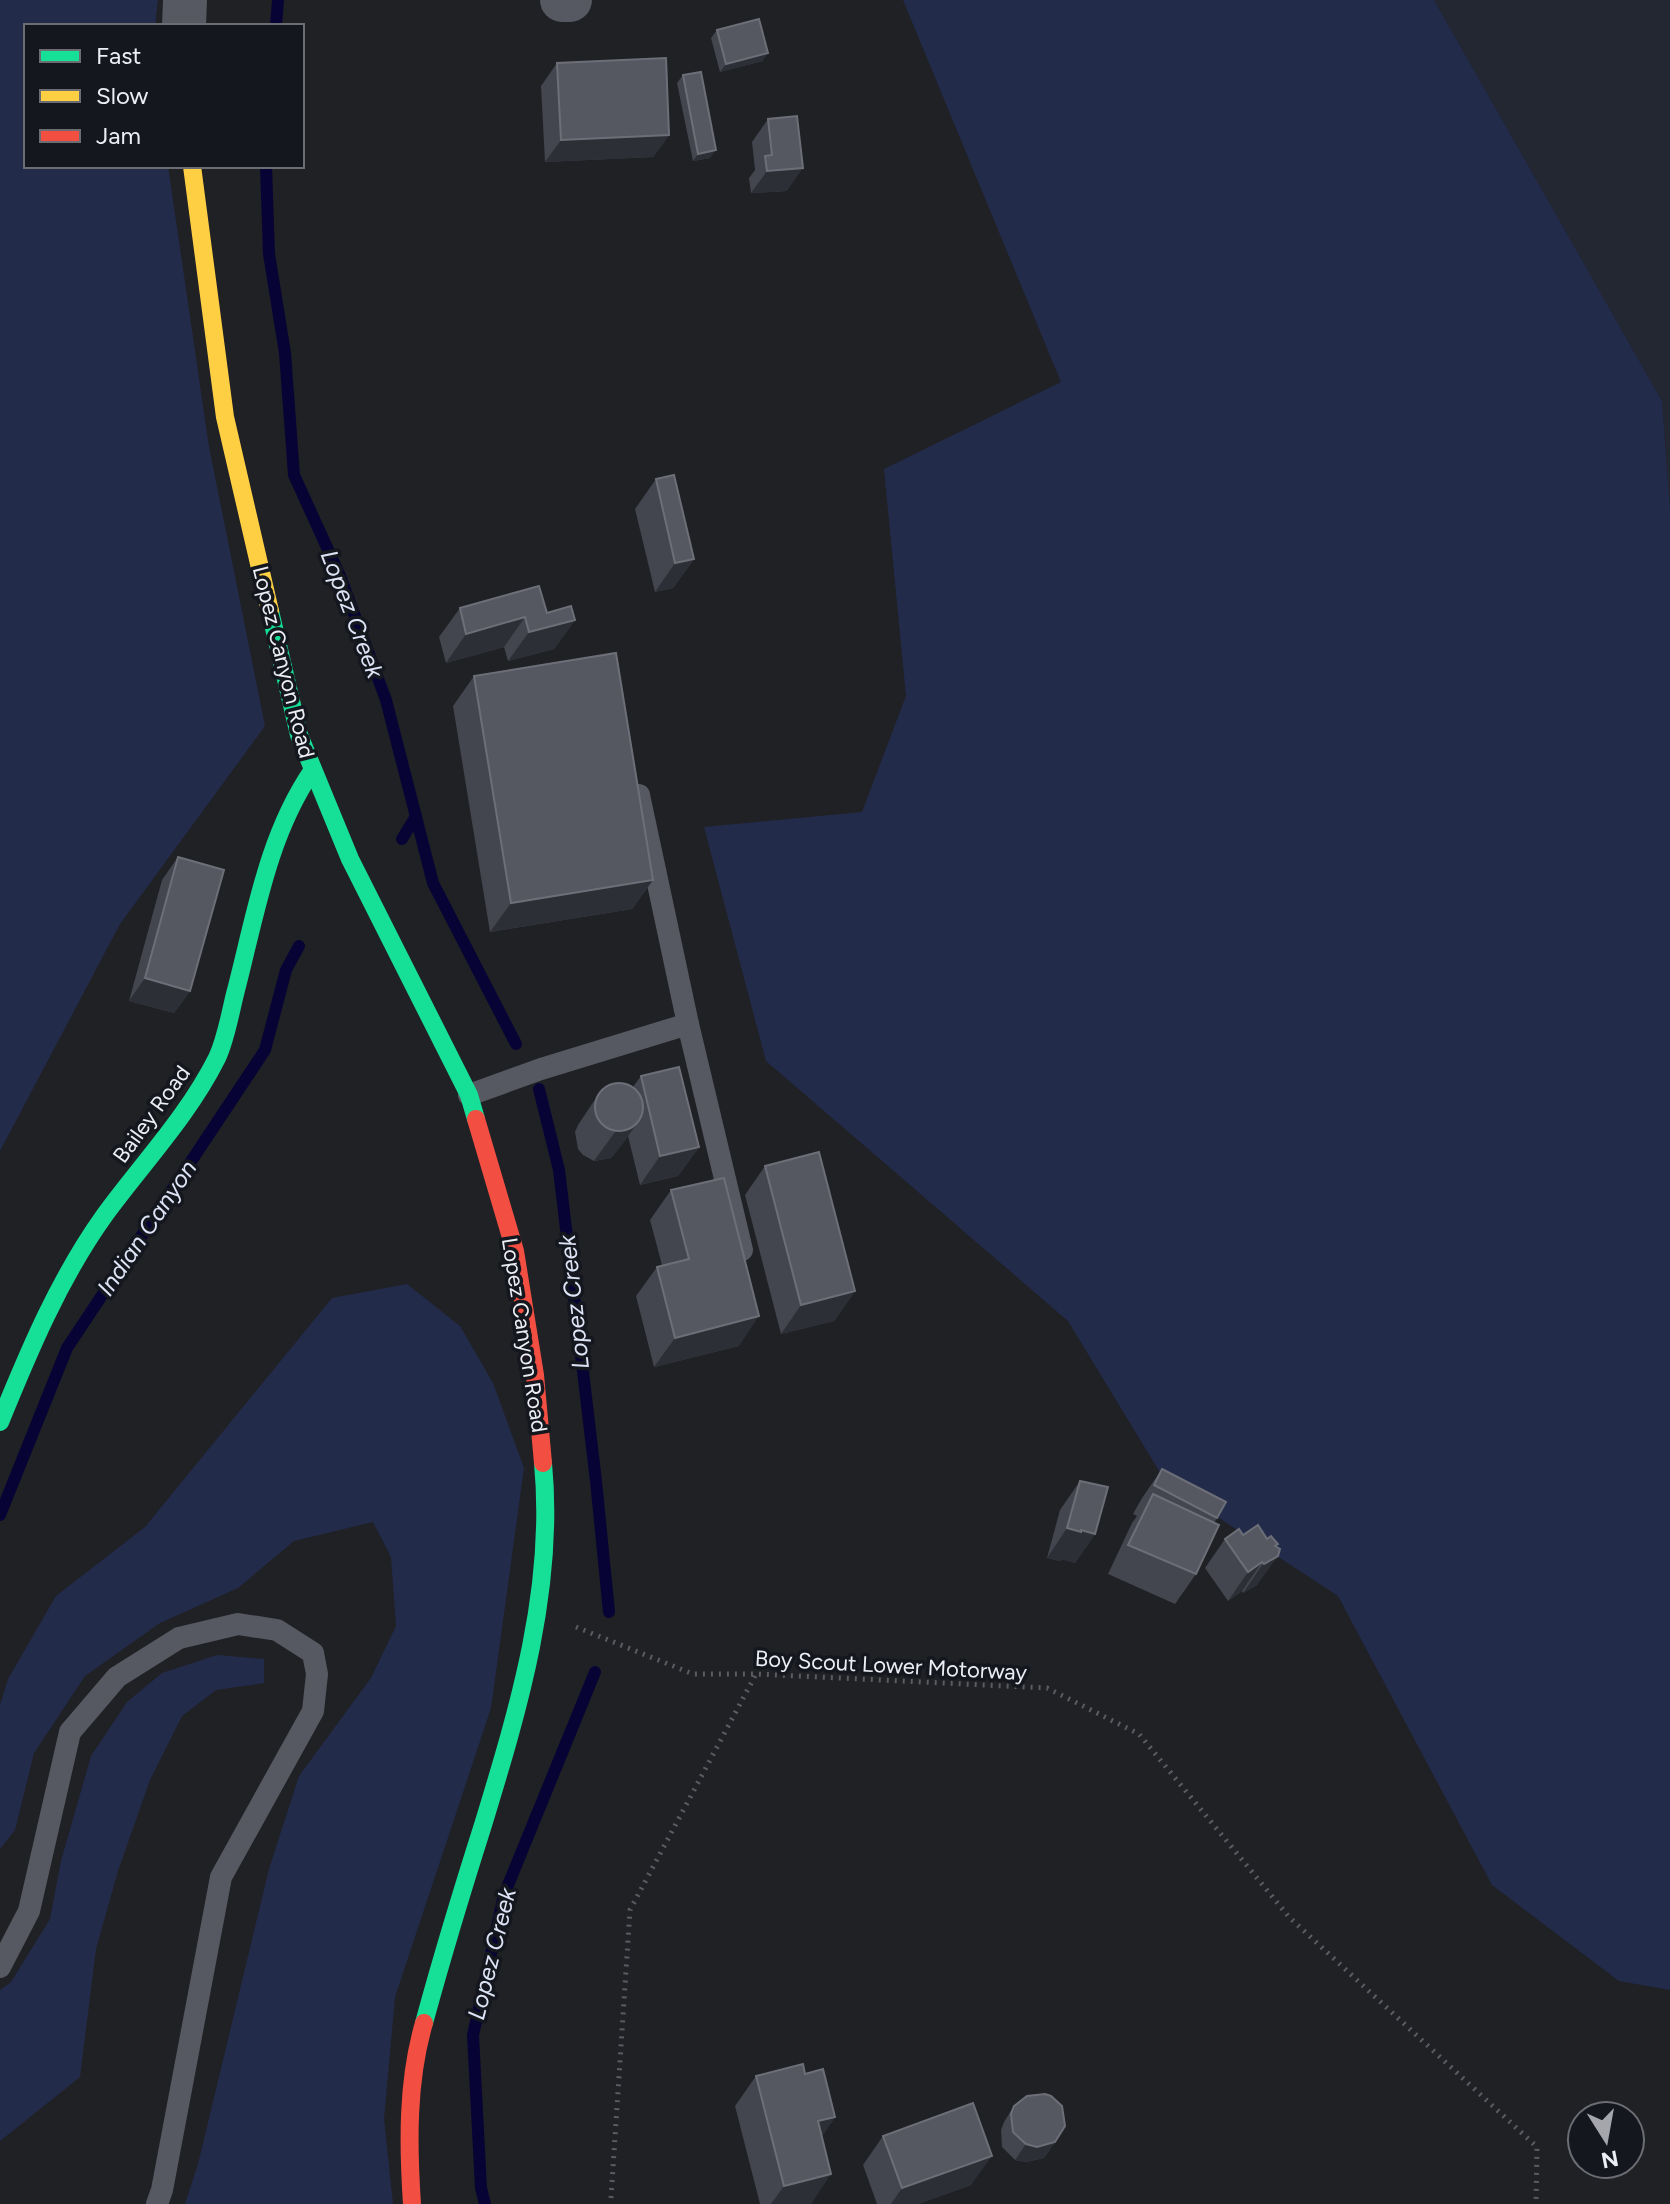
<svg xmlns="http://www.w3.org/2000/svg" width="1670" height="2204" font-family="Figtree,sans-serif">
<rect width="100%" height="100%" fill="#202125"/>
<!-- built -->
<polygon fill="#232732" points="1434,0 1670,0 1670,509 1662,401"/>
<!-- green -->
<g fill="#232b4b">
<polygon points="0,0 158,0 155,26 26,26 26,166 168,166 209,447 265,726 120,924 0,1151"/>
<polygon points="903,0 1434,0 1662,401 1670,509 1670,1990 1619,1981 1492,1885 1338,1596 1167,1484 1068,1321 766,1061 704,827 862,812 906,696 884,469 1061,382"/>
<polygon points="407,1284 460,1326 493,1383 524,1468 491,1708 395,1997 384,2119 393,2204 185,2204 198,2164 269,1869 299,1776 371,1678 396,1626 391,1557 373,1522 294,1541 238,1588 160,1623 85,1676 34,1753 15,1830 0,1849 0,1705 8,1679 56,1596 145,1527 332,1298"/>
<polygon points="217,1655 264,1659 264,1683 216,1690 182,1716 150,1780 118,1871 96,1949 80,2077 0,2141 0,1990 11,1982 50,1919 61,1861 91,1756 127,1702 162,1673"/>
</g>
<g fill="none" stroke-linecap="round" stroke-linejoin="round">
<!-- stream -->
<g stroke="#070435" stroke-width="12">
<polyline points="276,26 278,0"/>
<polyline points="266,166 269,254 285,353 294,475 340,576 386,700 433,883 516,1044"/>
<polyline points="402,839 416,816"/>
<polyline points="539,1089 559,1170 596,1481 609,1612"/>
<polyline points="0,1515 67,1348 265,1050 286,970 299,946"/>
<polyline points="485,2204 481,2188 473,2035 504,1895 595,1672"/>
</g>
<!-- path -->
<g stroke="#5b5c62" stroke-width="5" stroke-dasharray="2 6" stroke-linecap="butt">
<polyline points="576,1627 693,1674 756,1674 1047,1688 1139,1734 1289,1917 1537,2147 1536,2204"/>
<polyline points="611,2198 630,1910 756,1674"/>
</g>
<!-- lane -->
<g stroke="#565962" stroke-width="22">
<polyline points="639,795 688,1024 742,1250"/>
<polyline points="469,1095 541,1069 688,1024"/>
<polyline points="0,1967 29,1911 70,1732 117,1677 179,1638 238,1624 277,1630 313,1653 317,1674 313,1711 221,1877 162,2190 157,2204"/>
</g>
<!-- street -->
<g stroke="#565962" stroke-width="44">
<polyline points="562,0 570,0"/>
<polyline points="184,26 185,0"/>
</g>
<!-- fast -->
<g stroke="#16e098" stroke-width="18">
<polyline points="270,611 299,735 350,859 469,1095 476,1119"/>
<path d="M0,1422C29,1351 59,1279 104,1216C142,1164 188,1116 217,1058C226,1039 230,1014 235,994C255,918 267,837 312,771"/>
<path d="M424,2023C442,1957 462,1891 483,1825C519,1707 555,1588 543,1463"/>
</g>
<!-- slow -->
<polyline stroke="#ffcf43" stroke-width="18" points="192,166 225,417 270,611"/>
<!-- jam -->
<g stroke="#f24e42" stroke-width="18">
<polyline points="476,1119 515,1251 535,1375 543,1463"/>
<path d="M412,2204C408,2144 407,2081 424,2023"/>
</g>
</g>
<!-- wall -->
<g fill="#43454f">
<polygon points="717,30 763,61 720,72 711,38"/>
<polygon points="557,63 669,135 653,157 545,162 541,86"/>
<polygon points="683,75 710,158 693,161 677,83"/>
<polygon points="768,119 787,191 751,193 749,178 755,170 752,142"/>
<polygon points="656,479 694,559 673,588 655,592 635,509"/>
<polygon points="460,608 547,613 575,620 554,649 508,661 504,647 446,663 439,637"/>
<polygon points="474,676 653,880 632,909 490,932 453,706"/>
<polygon points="178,857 190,991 174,1013 129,1001 162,880"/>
<polygon points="641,1076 699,1147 678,1176 640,1185 628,1136 611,1158 594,1161 583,1155 578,1149 575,1132 578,1125 598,1095 633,1087"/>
<polygon points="765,1166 855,1291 834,1321 781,1334 745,1195"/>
<polygon points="671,1190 739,1346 654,1367 636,1296 657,1267 662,1265 650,1220"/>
<polygon points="1162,1469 1217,1518 1214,1523 1196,1574 1175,1604 1108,1574 1132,1523 1137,1516 1133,1514 1142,1498"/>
<polygon points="1080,1481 1095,1534 1075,1563 1061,1559 1060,1561 1047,1558 1060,1510"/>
<polygon points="1243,1535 1267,1539 1276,1547 1257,1585 1243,1593 1242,1591 1228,1601 1205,1568 1225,1539"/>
<polygon points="805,2074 835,2117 822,2136 811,2204 760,2204 735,2106 756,2076"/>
<polygon points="1014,2106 1055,2142 1044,2158 1026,2162 1015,2160 1002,2147 1001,2130 1004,2122"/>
<polygon points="883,2136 971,2185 918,2204 877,2204 863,2165"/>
</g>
<!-- shaded-wall -->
<g fill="#2d2f37">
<polygon points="768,53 763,61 720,72 726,64"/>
<polygon points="669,135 653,157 545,162 561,140"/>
<polygon points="716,150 710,158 693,161 698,154"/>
<polygon points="803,168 787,191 751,193 767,171"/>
<polygon points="694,559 673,588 655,592 675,563"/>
<polygon points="525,617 504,647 446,663 466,634"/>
<polygon points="575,620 554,649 508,661 529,632"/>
<polygon points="653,880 632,909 490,932 511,903"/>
<polygon points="145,978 190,991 174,1013 129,1001"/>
<polygon points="642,1116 622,1145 611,1158 594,1161 615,1132"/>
<polygon points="699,1147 678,1176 640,1185 660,1156"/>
<polygon points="855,1291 834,1321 781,1334 801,1305"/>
<polygon points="759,1316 739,1346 654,1367 675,1338"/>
<polygon points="1067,1528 1081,1530 1095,1534 1075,1563 1061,1559 1060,1561 1047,1558"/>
<polygon points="1278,1544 1265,1563 1278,1556 1257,1585 1243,1593 1275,1546"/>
<polygon points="1262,1562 1242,1591 1228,1601 1248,1572"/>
<polygon points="835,2117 815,2146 818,2121"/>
<polygon points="1055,2142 1044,2158 1026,2162 1015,2160 1026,2144"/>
<polygon points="992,2156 971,2185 918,2204 891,2204 902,2188"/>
<polygon points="831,2174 811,2204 771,2204 784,2186"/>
</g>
<!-- building -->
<g fill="#555761" stroke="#6d6f78" stroke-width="2">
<polygon points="759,19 768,53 726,64 717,30"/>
<polygon points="666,58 669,135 561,140 557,63"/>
<polygon points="701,72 716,150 698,154 683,75"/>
<polygon points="797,116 803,168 767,171 765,156 772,155 768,119"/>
<polygon points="674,475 694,559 675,563 656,479"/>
<polygon points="539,586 547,613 571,606 575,620 529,632 525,617 466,634 460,608"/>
<polygon points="616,653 653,880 511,903 474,676"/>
<polygon points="178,857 224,870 190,991 145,978"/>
<polygon points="679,1067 699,1147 660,1156 641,1076"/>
<circle cx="619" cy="1107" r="24"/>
<polygon points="819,1152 855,1291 801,1305 765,1166"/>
<polygon points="724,1178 759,1316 675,1338 657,1267 689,1259 671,1190"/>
<polygon points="1162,1469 1226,1502 1217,1518 1154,1485"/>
<polygon points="1080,1481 1108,1487 1095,1534 1081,1530 1081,1532 1067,1528"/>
<polygon points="1153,1494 1219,1525 1196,1574 1128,1545"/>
<polygon points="1258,1525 1267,1539 1271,1536 1278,1544 1275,1546 1280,1549 1278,1556 1264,1564 1262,1562 1248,1572 1225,1539 1239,1529 1243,1535"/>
<polygon points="803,2064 805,2074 823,2069 835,2117 818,2121 831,2174 784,2186 756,2076"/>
<polygon points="1045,2094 1051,2096 1062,2106 1065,2126 1055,2142 1037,2147 1026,2144 1013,2132 1011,2114 1014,2106 1027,2096"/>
<polygon points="973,2103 992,2156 902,2188 883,2136"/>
</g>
<g text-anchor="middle" stroke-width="7" stroke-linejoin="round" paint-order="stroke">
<!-- street labels -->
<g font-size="22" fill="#eceef3" stroke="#15171e">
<text transform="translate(284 662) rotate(76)" y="8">Lopez Canyon Road</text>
<text transform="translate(151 1114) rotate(-54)" y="8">Bailey Road</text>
<text transform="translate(525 1335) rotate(81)" y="8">Lopez Canyon Road</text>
<text transform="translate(891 1665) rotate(3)" y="8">Boy Scout Lower Motorway</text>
</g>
<!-- water labels -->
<g font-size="24" font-style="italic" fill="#dde4f6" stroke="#15171e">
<text transform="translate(352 614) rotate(69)" y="8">Lopez Creek</text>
<text transform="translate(147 1228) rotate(-56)" y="8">Indian Canyon</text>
<text transform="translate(574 1302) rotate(-96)" y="8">Lopez Creek</text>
<text transform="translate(492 1954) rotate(-76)" y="8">Lopez Creek</text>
</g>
</g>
<!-- legend -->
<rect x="24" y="24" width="280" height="144" fill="#15171e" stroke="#6b6d73" stroke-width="2"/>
<rect x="40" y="50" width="40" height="12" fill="#16e098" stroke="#6b6d73" stroke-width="2"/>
<text x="96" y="64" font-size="24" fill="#eceef3">Fast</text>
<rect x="40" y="90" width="40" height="12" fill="#ffcf43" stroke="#6b6d73" stroke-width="2"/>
<text x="96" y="104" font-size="24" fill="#eceef3">Slow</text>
<rect x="40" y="130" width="40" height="12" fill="#f24e42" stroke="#6b6d73" stroke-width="2"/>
<text x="96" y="144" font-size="24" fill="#eceef3">Jam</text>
<!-- north arrow -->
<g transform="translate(1606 2140) rotate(169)"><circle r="38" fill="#15171e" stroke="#6b6d73" stroke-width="2"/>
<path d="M0-6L14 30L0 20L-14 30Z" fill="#a5a6ab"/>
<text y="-12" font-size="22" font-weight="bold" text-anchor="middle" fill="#eceef3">N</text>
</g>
</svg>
